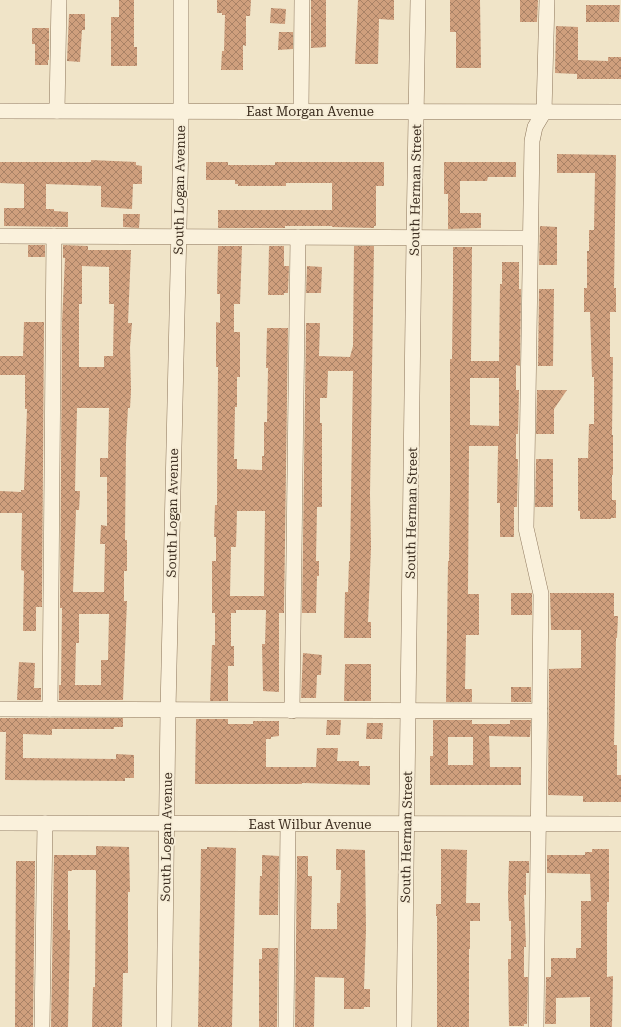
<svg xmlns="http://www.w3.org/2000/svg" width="621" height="1027" font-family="'Roboto Serif',serif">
<defs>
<pattern id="building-cross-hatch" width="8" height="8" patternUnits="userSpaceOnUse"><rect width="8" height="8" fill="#cf9f7d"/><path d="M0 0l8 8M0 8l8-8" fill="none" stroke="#a98266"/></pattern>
</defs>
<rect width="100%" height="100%" fill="#f0e4c8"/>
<!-- building -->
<g fill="url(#building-cross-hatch)" fill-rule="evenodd">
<polygon points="119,0 134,0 134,47 137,47 137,66 111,66 111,17 119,17"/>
<polygon points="217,0 251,0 250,16 246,16 246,46 243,45 243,70 221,70 222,51 224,51 225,15 222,15 222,13 217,13"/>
<polygon points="311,0 326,0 326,47 311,48"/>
<polygon points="358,0 394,0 394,20 379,19 378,64 355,64"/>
<polygon points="450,0 480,0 481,68 456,68 456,32 450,32"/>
<polygon points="520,0 538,0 537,22 520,22"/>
<polygon points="586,5 620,5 619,22 586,22"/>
<polygon points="271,8 286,9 285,24 270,23"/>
<polygon points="69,14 85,14 85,30 82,30 80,62 67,61"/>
<polygon points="556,26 578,27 578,60 608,61 608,57 621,57 621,79 577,79 577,74 555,73"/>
<polygon points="32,28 49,28 49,60 48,60 48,65 35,65 35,44 32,44"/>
<polygon points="279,32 293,32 293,49 278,50"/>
<polygon points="557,154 616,155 614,288 616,288 616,312 610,312 610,357 613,357 612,435 613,435 613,475 612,475 612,500 616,500 616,518 611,518 611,519 580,519 580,511 578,511 578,458 588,458 589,424 594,424 594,377 592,377 590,312 584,312 584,288 587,288 587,251 589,251 589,230 594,230 595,173 557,173"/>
<polygon points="91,160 136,162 136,165 142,166 142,184 133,184 132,209 101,207 101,186 46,184 46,209 54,209 54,211 68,212 68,227 4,226 4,208 24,208 24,184 0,183 0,162 91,162"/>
<polygon points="206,162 228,162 228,165 275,165 275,162 384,162 384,186 376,186 376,226 374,226 374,228 332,227 332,226 285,226 285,228 218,228 218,210 332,210 332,183 286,183 286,186 238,186 238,184 235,184 235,180 206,180"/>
<polygon points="444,162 516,162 516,177 488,177 487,181 460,181 460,213 481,213 481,228 448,229 448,194 444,194"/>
<polygon points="123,214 140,214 139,228 123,227"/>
<polygon points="540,226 557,227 557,265 539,265"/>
<rect x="28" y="245" width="17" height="12"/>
<path d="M63,245L88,246V250H131L128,323H132L130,347L131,391L130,408H128L126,443L125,540H127V571H124V601H127L123,700H59V685H61L62,608H60L62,323L65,258H63ZM82,266L109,267V304H114L113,356H104V367H79V304H82ZM77,408H109L108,458H100V477H107V526L101,525L100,544H105L104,592H73L76,510H79L80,491H75ZM79,614H109L108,660H101V685H75L76,643H79Z"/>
<path d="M218,246H242L240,304H234V332H240V377H237V407H235L234,459H237V469L262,470V456H264V422H267L268,368H266L267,328H288L284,613H279V692L263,691L262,644H265L266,610H236V613H231V646H234V666H228V701H210L212,645H215V613H212V561H216V537H214L215,505H217L218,367H216V322L220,323V294H217ZM237,511H265L264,596H230L231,547H236Z"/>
<polygon points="269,246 284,246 284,266 289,266 288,293 284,293 284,295 268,295"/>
<polygon points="354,246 374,246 370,494 371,547 368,622 371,622 371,638 344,638 345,592 348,592 349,561 350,561 353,371 328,371 327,398 320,398 320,423 322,423 322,507 317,507 316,561 319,561 319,576 317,576 316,613 302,613 306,323 320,323 319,356 350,357 353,346"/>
<path d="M448,247H472L471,361H499L500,284H502V262H519V289H521L520,366L516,365V390H519L518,434H516V459H518L517,507H514V537H500V503H497L498,446H469L468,594H479V635H466L465,689H472V702H446L448,561H449L450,493V359H452L453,284V247ZM470,378H499V426L470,425Z"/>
<polygon points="307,266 322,267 321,293 306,293"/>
<polygon points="539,289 554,289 553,366 538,366"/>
<polygon points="24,322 44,322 42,607 36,607 36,631 23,631 24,571 21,570 22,513 0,513 0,491 21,492 21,490 24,490 27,409 25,409 25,375 0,375 0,356 23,356"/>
<polygon points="537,390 567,390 554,409 554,434 536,434"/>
<polygon points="536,459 553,459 553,507 535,507"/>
<rect x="511" y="593" width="21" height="22"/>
<polygon points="550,593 614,593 614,616 618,616 617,638 616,638 614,745 617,745 617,775 621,775 621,802 583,802 583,796 548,795 549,669 581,668 581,630 551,630"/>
<polygon points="303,653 322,655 321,675 317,675 316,698 301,698"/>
<polygon points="19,662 35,663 34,688 41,688 41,700 17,700"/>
<polygon points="345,664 371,664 371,701 344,701"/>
<rect x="511" y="687" width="20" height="15"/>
<polygon points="0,718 123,718 123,727 114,727 114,729 52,729 52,735 23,734 23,758 116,759 116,754 134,755 134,778 125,778 125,781 5,780 6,732 0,732"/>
<polygon points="196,719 228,719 228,724 253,724 253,721 279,721 279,736 271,737 271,739 266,739 266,767 316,767 317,748 338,748 337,761 359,761 359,766 370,766 370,785 302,783 302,784 195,784"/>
<polygon points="327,720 341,720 340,735 326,735"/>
<path d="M433,720H472V724H510V720H531L530,737L489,736L490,767H521V785H430V756H433ZM448,737H473V765H448Z"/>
<polygon points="367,723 383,723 382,739 366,739"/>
<polygon points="96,846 129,847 130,892 128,892 128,973 123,973 122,1027 92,1027 93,987 95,987 96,871 95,870 72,870 72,871 68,871 68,930 70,930 68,1027 51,1027 54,855 96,855"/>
<polygon points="207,847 236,848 232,1027 198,1027 201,849 207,849"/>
<polygon points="336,849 365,850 366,930 364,989 370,989 370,1007 364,1007 364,1009 344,1009 344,978 315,977 314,1027 295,1027 297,856 308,856 308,876 312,876 311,929 337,929 337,903 340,903 341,870 336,870"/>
<polygon points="441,849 467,850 466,903 480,903 480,921 470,921 470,949 469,949 469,1027 437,1027 437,916 436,916 436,904 441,904"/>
<polygon points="592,849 609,849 609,902 607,902 607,977 613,976 612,1027 590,1027 590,997 556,998 556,1024 545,1024 546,977 551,977 551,958 576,958 576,948 581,948 581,901 591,901 590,874 547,873 547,855 585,855 585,852 592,852"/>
<polygon points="262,855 279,856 278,915 259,915 260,876 262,876"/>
<polygon points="16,861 35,861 33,1027 15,1027"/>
<polygon points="509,861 529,861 529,873 526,873 526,895 524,895 526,947 524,947 524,977 528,977 527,1024 524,1024 524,1026 509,1026 508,959 511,959 511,921 509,921 508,895"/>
<polygon points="262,948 278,948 277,1027 259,1027 259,959 262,959"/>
</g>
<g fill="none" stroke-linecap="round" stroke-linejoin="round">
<!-- minor casing -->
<g stroke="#8d765c" stroke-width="16">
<g id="minor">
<polyline points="0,111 621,112"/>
<polyline points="57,111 59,0"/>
<polyline points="301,111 302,0"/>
<polyline points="0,236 530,238"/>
<polyline points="0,709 540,711"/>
<polyline points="50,709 54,236"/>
<polyline points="292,711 298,237"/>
<polyline points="0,823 621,824"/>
<polyline points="42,1027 45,823"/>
<polyline points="164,1027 168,710 181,139 181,0"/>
<polyline points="286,1027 288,824"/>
<polyline points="404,1027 414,238 418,0"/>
<polyline points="536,1027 541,594 526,528 532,141 535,127 544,112 547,0"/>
</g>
</g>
<!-- minor -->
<use href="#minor" stroke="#faf1dc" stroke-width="15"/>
</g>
<g text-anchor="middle" stroke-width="4" stroke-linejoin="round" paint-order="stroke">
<!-- street labels -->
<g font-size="13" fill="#3d2e20" stroke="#f7eed8">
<text x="310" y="116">East Morgan Avenue</text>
<text transform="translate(179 190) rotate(-89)" y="5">South Logan Avenue</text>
<text transform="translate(415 190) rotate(-89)" y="5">South Herman Street</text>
<text transform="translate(172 513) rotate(-89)" y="5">South Logan Avenue</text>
<text transform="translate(411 513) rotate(-89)" y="5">South Herman Street</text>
<text x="310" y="829">East Wilbur Avenue</text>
<text transform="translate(166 837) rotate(-89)" y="5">South Logan Avenue</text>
<text transform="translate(406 837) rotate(-89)" y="5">South Herman Street</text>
</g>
</g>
</svg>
